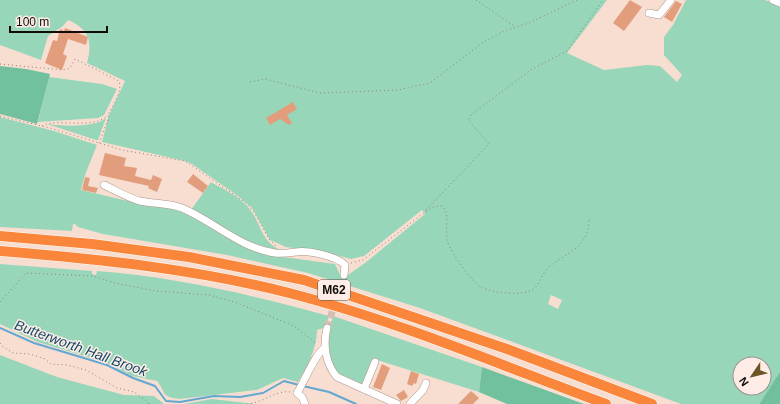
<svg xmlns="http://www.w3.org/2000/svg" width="780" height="404" font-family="Helvetica,sans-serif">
<rect width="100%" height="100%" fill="#f7ded1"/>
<!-- green -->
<g fill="#98d6ba" fill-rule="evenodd">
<path d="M0,0H607L567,53L604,70L647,65L660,66L677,82L682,75L664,55V37L673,25L686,0H765L780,6V373L759,404H681L420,308L308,273L227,255L103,234L78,227L75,224H73L72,231L0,227V117L54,131L97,145L85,175L81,190L141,204L170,207L188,215L244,245L283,257L335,264L340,275L345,277L365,263L425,214L422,210L364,256L351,259L324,252L286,247L270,240L252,208L238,196L192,164L185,161L102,142L109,115L125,81L87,63C93,41 89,29 68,20L63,26L48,36L41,60L0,45ZM551,295L562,300L558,309L548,304ZM740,364H764V388H740Z"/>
<polygon points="49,77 102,84 117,89 104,115 98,118 38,122"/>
<path d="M106,118L98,140H96L47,124C62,126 94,128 106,118Z"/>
<path d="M211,182C223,189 239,196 248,207C263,224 260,246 288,252C252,252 220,228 191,210Z"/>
<path d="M0,264L92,271V274L96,275L97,271C176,277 253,295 329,316L326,327L317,330C317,348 307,367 298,382L283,378L257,390L180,399C160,397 167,393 157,381L132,376L107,363L38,342L0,324Z"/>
<path d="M333,316L482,367L479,392L374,359L362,384L336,373C326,347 325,343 333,316Z"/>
<polygon points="0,355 57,377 124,395 154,396 164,404 0,404"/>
<polygon points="212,399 255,404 184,404"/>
</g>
<!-- forest -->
<g fill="#71c09e">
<polygon points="0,66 26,69 50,74 37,124 0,114"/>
<polygon points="482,367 584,404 507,404 479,392"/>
<polygon points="780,372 780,404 759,404"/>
</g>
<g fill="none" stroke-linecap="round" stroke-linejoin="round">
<!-- stream -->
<g stroke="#63a7d2" stroke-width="2">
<polyline points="0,328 34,343 107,365 133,378 155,386 166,401 180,402 214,396 240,397 263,393 284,381 299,385"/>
<polyline points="303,386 329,392 356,404"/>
</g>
</g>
<!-- building -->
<g fill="#e29e7c">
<polygon points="630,0 642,7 624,31 613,23"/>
<polygon points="676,1 682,4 672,22 664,17"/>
<polygon points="65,28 88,37 86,45 68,39 63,54 67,56 62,70 45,63 53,40 57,41 60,29 64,31"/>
<polygon points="293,102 297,109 287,115 292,123 289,125 280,119 270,125 266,118"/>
<polygon points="105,153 126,158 124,166 137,168 135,176 151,180 153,175 162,179 157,192 148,188 149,186 99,175"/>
<polygon points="193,174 208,186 203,193 187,182"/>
<polygon points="85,177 90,178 88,186 98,188 96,193 82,190"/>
<polygon points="382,364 390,368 381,390 373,387"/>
<polygon points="411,371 419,374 416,384 414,383 412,386 407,384"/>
<polygon points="404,390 408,397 401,401 396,395"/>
<polygon points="471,391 479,398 473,404 458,404"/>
</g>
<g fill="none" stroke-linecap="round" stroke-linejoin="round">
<!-- minor-tunnel -->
<polyline stroke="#d5beb3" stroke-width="7" stroke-dasharray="7 3.5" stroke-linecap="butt" points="327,328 344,275"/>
<!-- minor casing -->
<g stroke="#ad9589" stroke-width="8">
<g id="minor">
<polyline points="773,0 780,3"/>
<polyline points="649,13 659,15 671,0"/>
<path d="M104,185C115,190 128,198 140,201C154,204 169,203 182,208C213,221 240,248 275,253C282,254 289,253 296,252C308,250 336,256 345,265L344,275"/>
<path d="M327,328C323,344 325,363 337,377L397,404"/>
<polyline points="364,389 375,362"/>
<path d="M305,404L302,397L297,393C304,383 315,353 325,348"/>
<polyline points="410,404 423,390 426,383"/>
</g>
</g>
<!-- highway casing -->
<g stroke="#fff" stroke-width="11">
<g id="highway">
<polyline points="0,236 92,244 189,257 304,280 507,349 652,404"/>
<path d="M0,251C98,259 197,269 293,294C400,322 503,366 606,404"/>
</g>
</g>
<!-- path -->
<g stroke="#918077" stroke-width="1" stroke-dasharray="1 3" stroke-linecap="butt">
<polyline points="476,0 514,26"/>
<path d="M0,64L63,70L70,68L75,59L119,81C123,91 113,105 108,115L109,117L99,143"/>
<polyline points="250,82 265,79 320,93 398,90 430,83 482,43 504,31 529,23 577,0"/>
<polyline points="0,116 50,128 122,150 185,161 245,202 254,212 269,239 276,246"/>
<path d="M42,126C55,117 92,131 108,115"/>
<polyline points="426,210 489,144 468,120 472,114 532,69 567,51 603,0"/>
<path d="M351,263L363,260L425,212L433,207L442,206C451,213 444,232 448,243C452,254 471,281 481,287C491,293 522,296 532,290C538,287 540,279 544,273C547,268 552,264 557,261C575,249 588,244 589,220"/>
<polyline points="0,302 26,273 93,276 115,283 156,291 209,295 235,302 294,326 317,344"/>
<polyline points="0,343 2,346 13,353 30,354 45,359 51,364 67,365 86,370 117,388 134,392 148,402 148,404"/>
<polyline points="149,404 153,404"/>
<path d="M247,404C263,403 275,390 290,392"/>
<polyline points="763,404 780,379"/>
</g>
<!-- minor -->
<use href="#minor" stroke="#fff" stroke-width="7"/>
<!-- highway -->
<use href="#highway" stroke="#f9863b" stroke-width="10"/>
</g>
<g text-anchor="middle" stroke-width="3" stroke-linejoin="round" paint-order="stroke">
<!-- shield labels -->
<rect fill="#fdede6" stroke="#584e49" stroke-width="1" x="318" y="280" width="32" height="20" rx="3"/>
<g font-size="12" font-weight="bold" fill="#120a06">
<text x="334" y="294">M62</text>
</g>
<!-- water labels -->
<g font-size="14" font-style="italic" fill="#154a68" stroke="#fdede6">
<text transform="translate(81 348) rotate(20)" y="5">Butterworth Hall Brook</text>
</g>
</g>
<!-- north arrow -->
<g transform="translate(752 376) rotate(235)"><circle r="19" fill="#fdede6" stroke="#9f928c"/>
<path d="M0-3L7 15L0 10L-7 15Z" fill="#6c5425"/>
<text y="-6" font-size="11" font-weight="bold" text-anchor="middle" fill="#120a06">N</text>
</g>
<!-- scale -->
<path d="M10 26v6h97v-6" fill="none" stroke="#120a06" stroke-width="2"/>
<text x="16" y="26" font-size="12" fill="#120a06" stroke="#fdede6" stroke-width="3" paint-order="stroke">100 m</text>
</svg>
